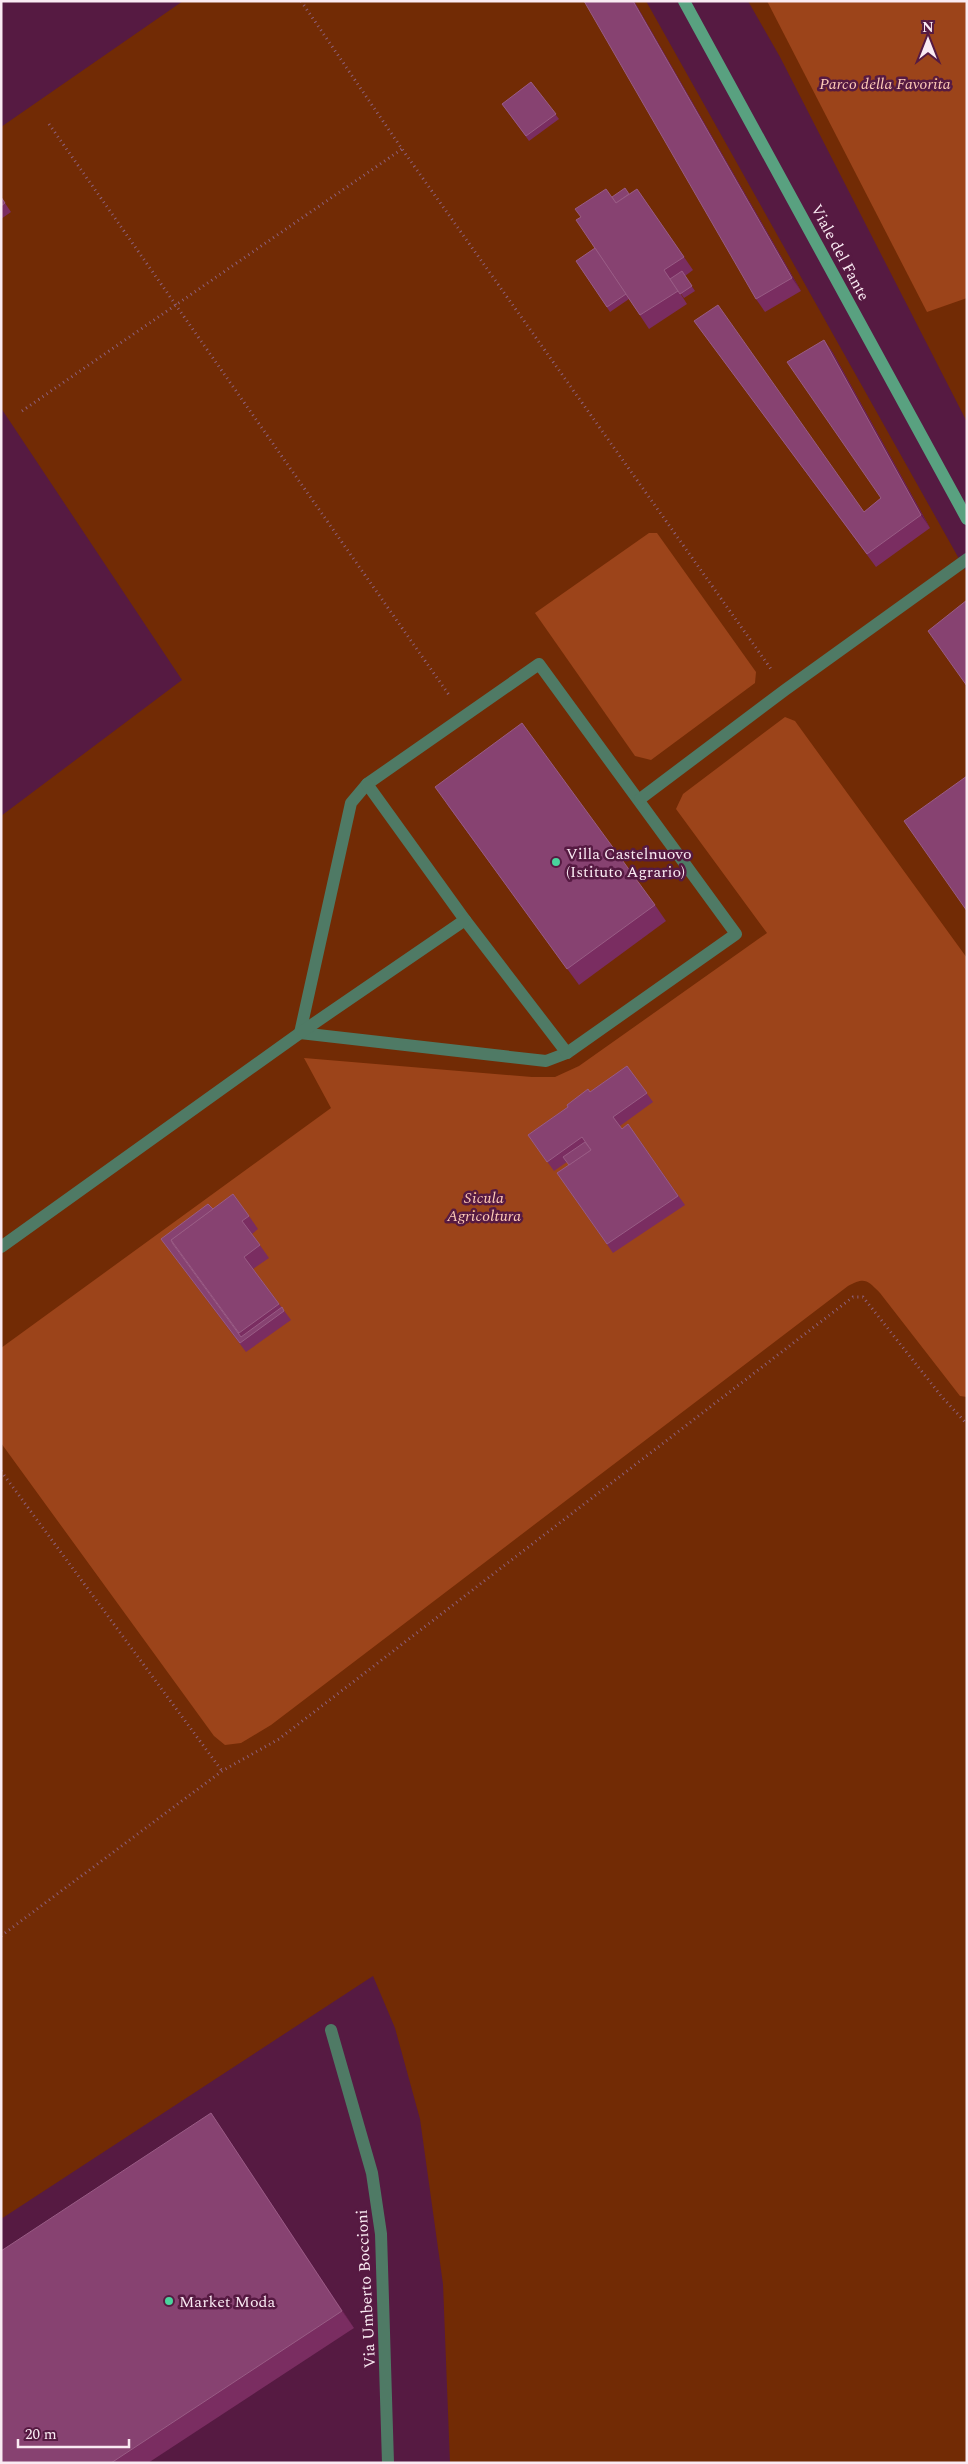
<svg xmlns="http://www.w3.org/2000/svg" width="968" height="2464" font-family="Spectral,serif">
<rect width="100%" height="100%" fill="#561a42"/>
<!-- green -->
<g fill="#722b05">
<polygon points="183,1 646,1 967,573 967,2463 450,2463 443,2284 420,2119 395,2028 373,1976 1,2219 1,816 182,680 1,408 1,127"/>
<polygon points="748,1 967,1 967,422 780,57"/>
</g>
<!-- forest -->
<g fill="#9c441a">
<polygon points="767,1 967,1 967,298 927,312"/>
<polygon points="649,533 657,533 756,672 755,683 651,760 635,756 535,613"/>
<path d="M785,717L795,721L967,958V1397L960,1396L880,1293C867,1280 865,1277 848,1286L271,1725L241,1743L225,1745L214,1736L1,1443V1348L331,1108L304,1058L532,1077H555L579,1066L767,933L676,809L683,794Z"/>
</g>
<g fill="none" stroke-linecap="round" stroke-linejoin="round">
<!-- path -->
<g stroke="#8e617e" stroke-width="3" stroke-dasharray="1 4" stroke-linecap="butt">
<polyline points="301,1 402,149 771,669"/>
<polyline points="49,124 449,695"/>
<polyline points="22,411 402,149"/>
<polyline points="1,1471 222,1771"/>
<polyline points="1,1936 222,1771 279,1739 853,1297 863,1297 942,1397 967,1424"/>
</g>
<!-- lane -->
<g stroke="#4f7a65" stroke-width="12">
<polygon points="539,664 736,934 567,1053 546,1061 300,1033 351,803 367,784"/>
<polyline points="367,784 465,920 567,1053"/>
<polyline points="640,799 785,690 967,559"/>
<polyline points="1,1247 300,1033 465,920"/>
</g>
<!-- street -->
<polyline stroke="#4f7a65" stroke-width="12" points="331,2030 372,2173 381,2234 388,2463"/>
<!-- secondary -->
<polyline stroke="#59a180" stroke-width="12" points="684,1 967,519"/>
</g>
<!-- wall -->
<g fill="#7a2d61">
<polygon points="634,1 801,291 765,312 756,299"/>
<polygon points="531,82 559,119 529,141 502,104"/>
<polygon points="637,189 693,270 685,276 695,291 684,298 675,285 687,304 649,329 629,299 610,312 576,261 595,248 612,197 630,194"/>
<polygon points="1,197 11,212 1,219"/>
<polygon points="694,321 864,512 881,498 824,340 833,353 930,528 876,567"/>
<polygon points="446,803 655,905 666,921 579,985"/>
<polygon points="627,1066 653,1102 620,1126 622,1129 628,1124 685,1205 613,1253 557,1173 569,1165 567,1162 554,1171 528,1135"/>
<polygon points="249,1216 258,1229 252,1234 269,1258 253,1269 291,1320 246,1352 161,1239"/>
<polygon points="211,2113 354,2328 148,2463 1,2463"/>
</g>
<!-- shaded-wall -->
<g fill="#661d4e">
<polygon points="633,1 634,1 801,291 792,278"/>
<polygon points="824,340 833,353 930,528 921,515"/>
<polygon points="211,2113 223,2130 354,2328 342,2311"/>
</g>
<!-- building -->
<g fill="#874271" stroke="#995c85">
<polygon points="584,1 633,1 792,278 756,299"/>
<polygon points="531,82 556,114 526,136 502,104"/>
<polygon points="625,188 629,194 616,203 612,197"/>
<polygon points="606,189 616,203 637,189 684,257 664,270 678,291 640,315 576,220 581,217 575,209"/>
<polygon points="1,197 5,203 1,206"/>
<polygon points="595,248 626,294 607,307 576,261"/>
<polygon points="682,271 692,286 680,294 670,279"/>
<polygon points="718,305 864,512 881,498 787,362 824,340 921,515 867,554 694,321"/>
<polygon points="967,600 967,686 928,631"/>
<polygon points="522,723 655,905 567,969 435,787"/>
<polygon points="967,776 967,911 904,821"/>
<polygon points="627,1066 647,1093 613,1117 622,1129 628,1124 678,1196 607,1244 557,1173 591,1150 582,1137 547,1162 528,1135 568,1107 567,1105 588,1089 590,1092"/>
<polygon points="585,1142 591,1150 569,1165 563,1157"/>
<polygon points="233,1194 249,1216 242,1221 260,1245 244,1257 279,1304 239,1333 171,1240"/>
<polygon points="208,1204 213,1209 171,1240 173,1244 241,1337 282,1307 284,1311 240,1343 161,1239"/>
<polygon points="211,2113 342,2311 111,2463 1,2463 1,2251"/>
</g>
<!-- markers -->
<g fill="#49d49d" stroke="#561a42" stroke-width="2">
<circle cx="556" cy="862" r="5"/>
<circle cx="169" cy="2301" r="5"/>
</g>
<g text-anchor="middle" stroke-width="5" stroke-linejoin="round" paint-order="stroke">
<!-- park labels -->
<g font-size="16" font-style="italic" fill="#fdcbb7" stroke="#561a42">
<text x="885" y="89">Parco della Favorita</text>
<text x="484" y="1203">Sicula<tspan x="484" dy="18">Agricoltura</tspan></text>
</g>
<!-- street labels -->
<g font-size="16" fill="#faebf3" stroke="#561a42">
<text transform="translate(841 252) rotate(62)" y="6">Viale del Fante</text>
<text transform="translate(365 2289) rotate(-93)" y="6">Via Umberto Boccioni</text>
</g>
<!-- poi labels -->
<g font-size="16" fill="#faebf3" stroke="#561a42" text-anchor="start">
<text x="566" y="859">Villa Castelnuovo<tspan x="566" dy="18">(Istituto Agrario)</tspan></text>
<text x="179" y="2307">Market Moda</text>
</g>
</g>
<!-- border -->
<rect width="968" height="2464" fill="none" stroke="#faebf3" stroke-width="5"/>
<!-- north arrow -->
<g transform="translate(928 40)" stroke="#561a42" stroke-width="4" paint-order="stroke">
<path d="M0-4L9 19L0 12L-9 19Z" fill="#faebf3"/>
<text y="-8" font-size="14" font-weight="bold" text-anchor="middle" fill="#faebf3">N</text>
</g>
<!-- scale -->
<path d="M18 2439v8h111v-8" fill="none" stroke="#faebf3" stroke-width="2.5"/>
<text x="25" y="2439" font-size="15" fill="#faebf3" stroke="#561a42" stroke-width="4" paint-order="stroke">20 m</text>
</svg>
